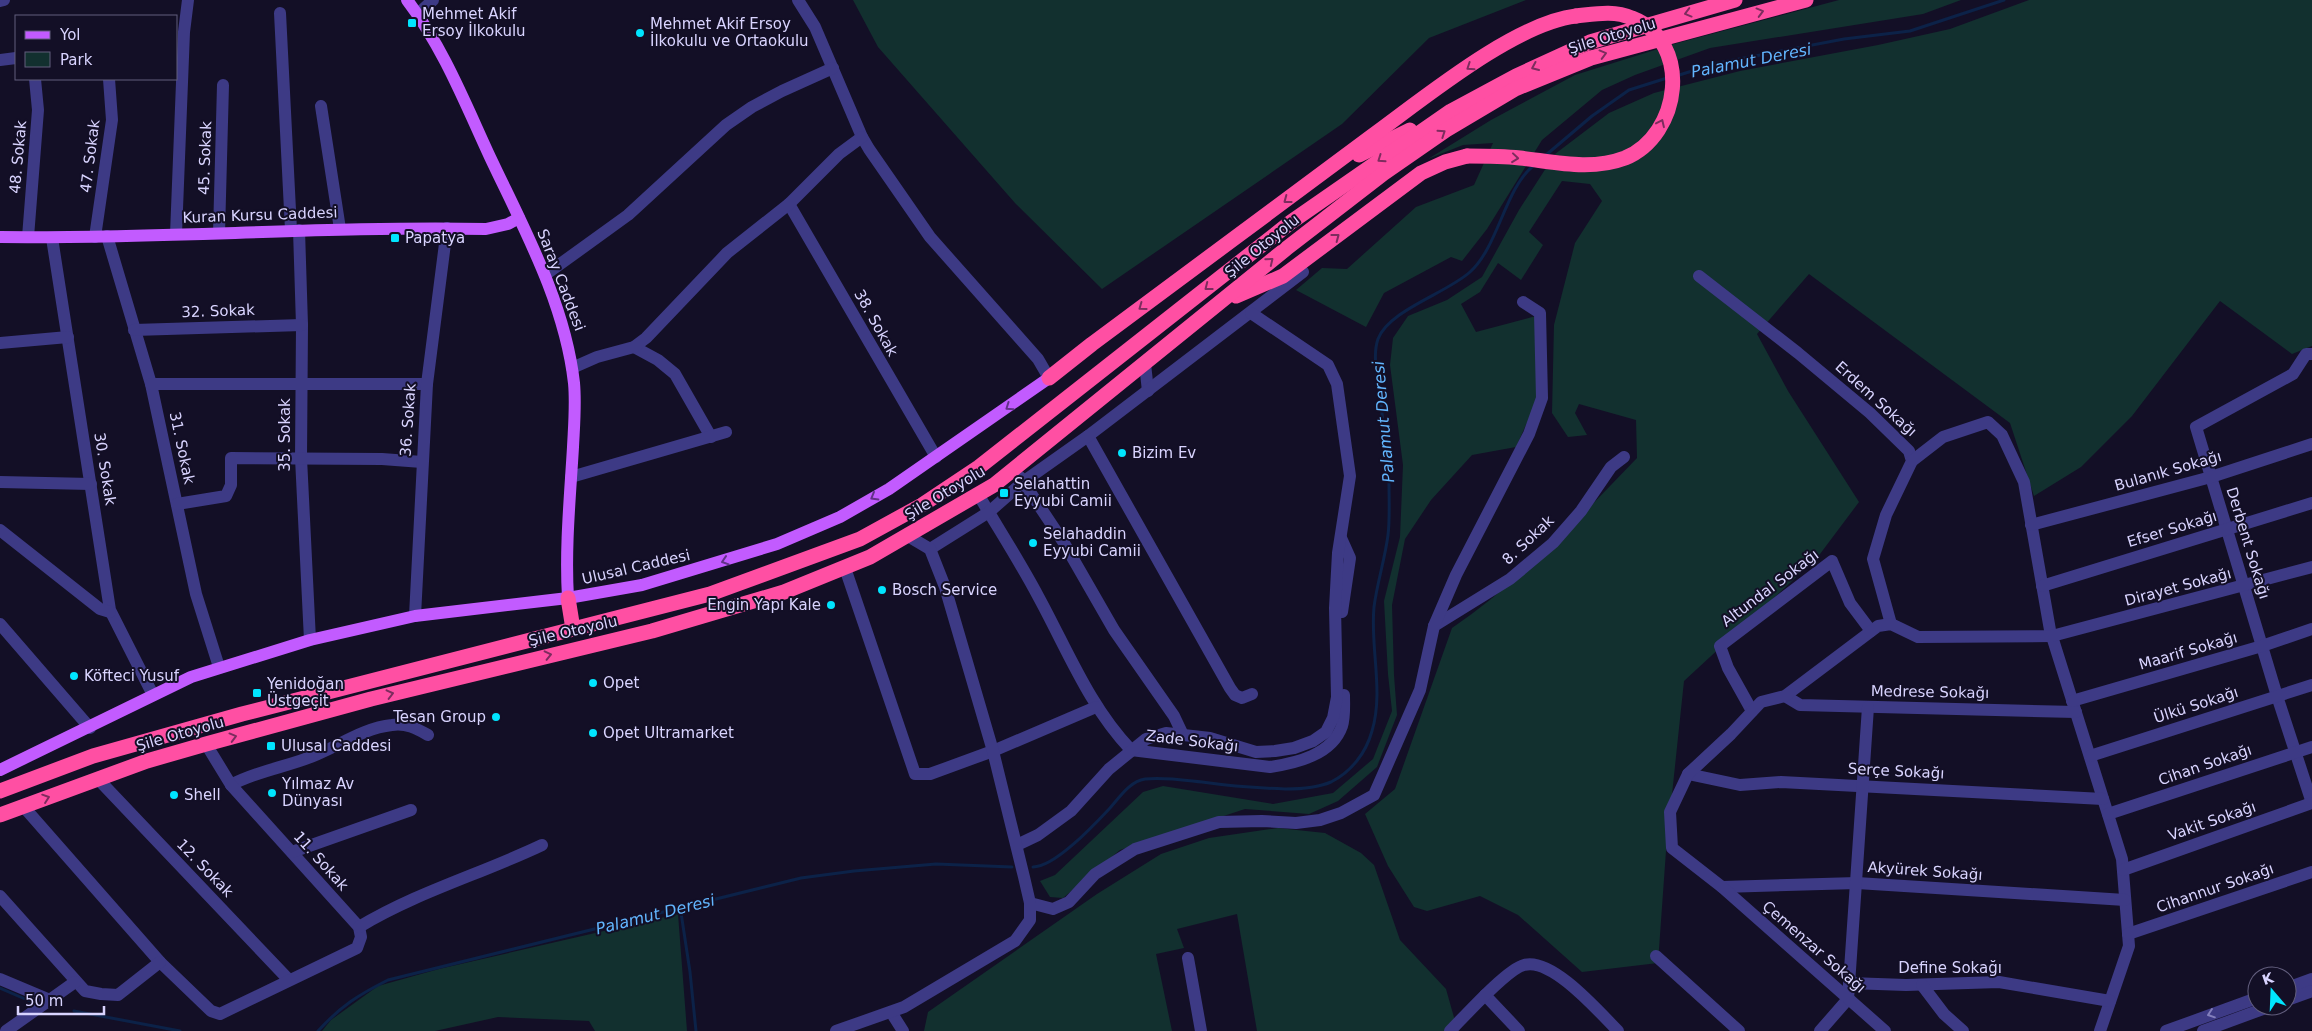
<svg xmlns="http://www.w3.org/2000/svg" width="2312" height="1031" font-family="'DejaVu Sans',sans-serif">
<rect width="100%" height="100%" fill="#130f26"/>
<!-- green -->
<g fill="#12302f">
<polygon points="853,0 1526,0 1429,38 1342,124 1102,289 1015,203 878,47"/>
<polygon points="1839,0 1961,0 1923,14 1710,48 1635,75 1602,90 1542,140 1487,229 1462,261 1451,257 1384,293 1366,327 1296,290 1322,268 1347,269 1416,207 1474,185 1493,143 1463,145 1428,159 1491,120 1575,75 1674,44"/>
<path d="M2029,0H2312V346L2292,354L2220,301L2132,416L2081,467L2034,496L2010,423L1809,274L1757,334L1788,391L1859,502L1817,558L1684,681L1666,851L1658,963L1582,972L1518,915L1480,896L1427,911L1414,907L1388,866L1365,814L1395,789L1452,628C1522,580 1579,518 1637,458L1636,420L1579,404L1575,413L1587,435L1568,437L1552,413L1554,325L1575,243L1602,201L1590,184L1562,181L1529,232L1543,245L1521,280L1498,263L1480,292L1461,304L1476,332L1536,316L1539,396L1516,447L1472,455L1431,500L1405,539L1392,605L1394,675L1397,715L1377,767L1338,801L1309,814L1245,809L1120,850L1063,898L1050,897L1040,881L1055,875L1143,792L1163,786L1273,804L1333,793L1373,759L1392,711L1388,674L1384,601L1400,537L1403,465L1390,365L1393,338L1408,316L1447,300L1482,277L1519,210L1555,154L1609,113L1654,93L1740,71L1878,45L1950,29Z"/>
<polygon points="1278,828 1325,833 1361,853 1374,865 1400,940 1446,989 1457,1028 1453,1031 1257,1031 1237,914 1177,929 1184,948 1156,954 1172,1031 924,1031 928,1012 1097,894 1161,854 1209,838"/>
<polygon points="678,914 687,1031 595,1031 589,1021 498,1017 435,1031 322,1031 331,1020 378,986 439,969"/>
</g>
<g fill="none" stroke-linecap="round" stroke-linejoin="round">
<!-- stream -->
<g stroke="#0c2248" stroke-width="3">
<polyline points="1676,76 1718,63 1844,39 1910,31 2004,0"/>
<polyline points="1546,155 1592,116 1629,90 1667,78"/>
<path d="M1033,867C1055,867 1094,825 1110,808C1119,798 1130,781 1145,779C1164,777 1183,780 1202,782C1230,786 1257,788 1285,789C1299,789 1317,788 1331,782C1351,772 1366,753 1372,731C1384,691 1370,648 1374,607C1377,583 1385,559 1388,535C1390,519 1389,500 1389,483C1388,454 1383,425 1380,396C1378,378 1372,356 1378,339C1389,310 1447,293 1470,272C1498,247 1505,189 1533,166"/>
<polyline points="680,906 690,972 696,1031"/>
<polyline points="0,988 32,1002"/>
<polyline points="74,1011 180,1031"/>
<path d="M318,1031C341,1006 358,995 388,980L801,878L854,871L936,864L1012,867"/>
</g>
<!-- minor -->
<g stroke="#3d3a85" stroke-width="12">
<polyline points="798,0 815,27 862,137 869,149 930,237 1038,359 1049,378"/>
<polyline points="0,1 4,0"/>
<polyline points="280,13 291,230"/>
<polyline points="418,14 433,0"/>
<polyline points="0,60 16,58"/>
<polyline points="321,106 340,229"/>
<polyline points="789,204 936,457"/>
<polyline points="299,230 302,325 301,458 310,640"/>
<polyline points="219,233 223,85"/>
<polyline points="176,234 184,32 188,0"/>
<polyline points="107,236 151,384 196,594 219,667"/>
<polyline points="28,237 38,110 35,79"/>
<polyline points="95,237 112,120 109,79"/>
<polyline points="52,238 110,610 153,695"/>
<polyline points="545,275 628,215 726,125 752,107 782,91 833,68"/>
<polyline points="1699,276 1798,353 1870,413 1909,451 1912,461 1886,515 1873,559 1891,624"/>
<polyline points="134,330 302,325"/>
<polyline points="0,343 68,337"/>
<polyline points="634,347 658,360 675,374 711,437"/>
<polyline points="2312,354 2306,354 2293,374 2196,427 2277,696 2312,803"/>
<polyline points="1145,364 1148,391"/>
<polyline points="572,368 597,357 634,347 646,338 727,253 789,204 839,154 862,137"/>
<polyline points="151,384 427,384"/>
<polyline points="1088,436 1230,688 1235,695 1242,698 1252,694"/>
<polyline points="1912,461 1943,437 1988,422 2002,435 2024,482 2050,630 2122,859 2129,946 2100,1031"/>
<polyline points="571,477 726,432"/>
<polyline points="1020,477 1064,543 1114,630 1174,716 1183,735"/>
<polyline points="0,482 91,484"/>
<path d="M978,494C998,528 1020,562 1038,596C1067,649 1089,706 1131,750L1270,767C1296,763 1332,755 1342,726C1345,717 1344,704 1344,695"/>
<polyline points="177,504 226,496 231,485 231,458 382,459 422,462"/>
<polyline points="2031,525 2211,477 2312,444"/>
<polyline points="0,530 100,609 110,612"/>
<polyline points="1341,538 1350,558 1342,612"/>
<polyline points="930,549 989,512 1023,482 1088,436 1303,272"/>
<polyline points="845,568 915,774 930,774 993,751 1096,707"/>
<polyline points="2042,586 2312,503"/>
<polyline points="415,616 427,384 447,228"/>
<polyline points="0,624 90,728"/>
<polyline points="1434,626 1510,579 1553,543 1581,511 1611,467 1624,457"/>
<polyline points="1785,696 1800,705 2076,712"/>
<polyline points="2072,701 2262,646 2312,629"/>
<polyline points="1752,711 1728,668 1720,646 1832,561 1850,603 1871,631"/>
<polyline points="2090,756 2312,685"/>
<polyline points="1688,774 1740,785 1781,782 2103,799"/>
<polyline points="98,779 289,980"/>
<path d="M231,785C258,770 289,767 318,754C342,744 364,728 392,725C406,723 416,728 428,735"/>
<polyline points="23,806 160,962 211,1011 220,1014 357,948 361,937 359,927 231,785 206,744"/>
<polyline points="2108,814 2312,747"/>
<polyline points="1017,845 1038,835 1071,811 1109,769 1146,739 1166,733 1210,738 1256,752 1275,751 1294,748 1313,741 1326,732 1333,718 1337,697 1335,608 1338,553 1350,476 1337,384 1328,365 1251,313"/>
<polyline points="292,852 411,810"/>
<polyline points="2123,870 2312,803"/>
<polyline points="1722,887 1857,883 2125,900"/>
<polyline points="0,896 85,991 101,994 118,995 160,962"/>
<polyline points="1030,903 1053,909 1069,902 1095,874 1135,849 1219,822 1262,821 1296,823 1320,820 1341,813 1374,795 1420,690 1434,626 1456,575 1529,434 1542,398 1540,313 1523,302"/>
<path d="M359,927C417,892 481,874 542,845"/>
<polyline points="2128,934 2312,872"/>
<polyline points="1656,956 1739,1031"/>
<polyline points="1188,958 1201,1031"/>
<polyline points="0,979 50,1000"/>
<polyline points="1849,983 1906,985 1999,982 2110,1001"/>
<polyline points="1922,985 1944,1014 1963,1031"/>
<polyline points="2287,988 2312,979"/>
<polyline points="1485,995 1519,1031"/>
<polyline points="2287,1000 2312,991"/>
<polyline points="891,1012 903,1031"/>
<polyline points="6,1031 75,982"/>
<polyline points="836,1031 904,1007 1015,941 1030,920 1030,903 1024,877 993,751 945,587 930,549 908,536"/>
<path d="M1450,1031C1464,1017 1507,969 1524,965C1552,957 1599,1012 1618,1031"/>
<polyline points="1820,1031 1848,999 1868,707"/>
<polyline points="1885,1031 1722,887 1672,848 1670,812 1688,774 1731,734 1761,702 1785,696 1878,626 1891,624 1918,637 2052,636 2312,567"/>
<polyline points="2166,1031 2257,998"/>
<polyline points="2203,1031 2271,1006"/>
</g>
<!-- major -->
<g stroke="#c25bff" stroke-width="12">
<path d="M407,0C443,47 465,103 490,157C524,229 565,303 574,383C576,404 574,426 573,447C570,498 565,548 568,598"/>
<path d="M0,237C162,239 324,226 486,229L508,224L519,218"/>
<polyline points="0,770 191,677 310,640 415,616 568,598 642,585 777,544 840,517 889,489 1049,378"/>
</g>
<!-- highway -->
<g stroke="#ff4fa3" stroke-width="15">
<polyline points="1359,155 1410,130"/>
<polyline points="1236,296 1283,276 1421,173 1445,162 1467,156"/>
<path d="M1049,378L1092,344C1186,275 1278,205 1372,136C1423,99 1515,23 1576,16"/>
<polyline points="568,598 573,629"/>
<polyline points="0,791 93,756 242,714 710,594 860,539 922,505 979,467 1291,222 1451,111 1516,76 1590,42 1735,0"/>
<polyline points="0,815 147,761 206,744 371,699 652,631 784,592 870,557 994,485 1287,248 1384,173 1446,130 1515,89 1591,58 1806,0"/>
</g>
<!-- highway-bridge -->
<path stroke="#ff4fa3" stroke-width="15" d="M1467,156C1485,156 1502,156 1520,158C1555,162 1591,171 1625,158C1681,135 1693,42 1632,18C1614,10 1595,14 1576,16"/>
</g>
<!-- one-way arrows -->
<defs><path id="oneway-chevron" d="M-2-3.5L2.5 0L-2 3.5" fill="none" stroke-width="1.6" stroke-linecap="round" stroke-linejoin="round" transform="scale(1.25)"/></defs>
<g stroke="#7d2c5e">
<use href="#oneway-chevron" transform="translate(1760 12) rotate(-15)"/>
<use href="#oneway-chevron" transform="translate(1688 13) rotate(165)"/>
<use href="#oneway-chevron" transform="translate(1603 54) rotate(-15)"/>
<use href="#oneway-chevron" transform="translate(1470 67) rotate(146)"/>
<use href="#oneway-chevron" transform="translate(1535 67) rotate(156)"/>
<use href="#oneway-chevron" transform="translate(1661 123) rotate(-65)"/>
<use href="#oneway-chevron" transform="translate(1442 133) rotate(-34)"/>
<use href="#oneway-chevron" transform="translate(1515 158) rotate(6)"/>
<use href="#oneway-chevron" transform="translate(1381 159) rotate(145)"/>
<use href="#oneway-chevron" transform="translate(1287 200) rotate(143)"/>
<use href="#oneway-chevron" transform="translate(1336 237) rotate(-37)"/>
<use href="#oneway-chevron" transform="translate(1270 261) rotate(-39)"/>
<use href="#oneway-chevron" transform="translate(1208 287) rotate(142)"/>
<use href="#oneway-chevron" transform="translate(1142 307) rotate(144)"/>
<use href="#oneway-chevron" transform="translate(548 655) rotate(-13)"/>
<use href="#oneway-chevron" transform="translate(390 694) rotate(-14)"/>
<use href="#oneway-chevron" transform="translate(233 737) rotate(-15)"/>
<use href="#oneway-chevron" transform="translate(46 798) rotate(-19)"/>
</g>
<g stroke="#623188">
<use href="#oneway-chevron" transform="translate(1009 407) rotate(145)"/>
<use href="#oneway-chevron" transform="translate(874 497) rotate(150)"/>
<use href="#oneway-chevron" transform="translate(725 561) rotate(162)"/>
</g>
<use stroke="#837fbc" href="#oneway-chevron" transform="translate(2211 1014) rotate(161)"/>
<!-- markers -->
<g fill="#00e5ff" stroke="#130f26" stroke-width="2">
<rect x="407" y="18" width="10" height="10" rx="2.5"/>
<circle cx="640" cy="33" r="5"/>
<rect x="390" y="233" width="10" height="10" rx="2.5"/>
<circle cx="1122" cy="453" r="5"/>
<rect x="999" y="488" width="10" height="10" rx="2.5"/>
<circle cx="1033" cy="543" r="5"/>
<circle cx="882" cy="590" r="5"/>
<circle cx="831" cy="605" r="5"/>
<circle cx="74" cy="676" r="5"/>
<circle cx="593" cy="683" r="5"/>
<rect x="252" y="688" width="10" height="10" rx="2.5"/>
<circle cx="496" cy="717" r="5"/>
<circle cx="593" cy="733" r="5"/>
<rect x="266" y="741" width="10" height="10" rx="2.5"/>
<circle cx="272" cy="793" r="5"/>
<circle cx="174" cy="795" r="5"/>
</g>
<g text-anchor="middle" stroke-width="4" stroke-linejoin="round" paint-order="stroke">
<!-- poi labels -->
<g font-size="15" fill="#d9d4ff" stroke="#130f26" text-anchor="start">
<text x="422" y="19">Mehmet Akif<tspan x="422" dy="17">Ersoy İlkokulu</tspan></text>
<text x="650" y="29">Mehmet Akif Ersoy<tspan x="650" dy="17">İlkokulu ve Ortaokulu</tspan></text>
<text x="405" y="243">Papatya</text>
<text x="1132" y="458">Bizim Ev</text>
<text x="1014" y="489">Selahattin<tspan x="1014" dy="17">Eyyubi Camii</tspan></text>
<text x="1043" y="539">Selahaddin<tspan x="1043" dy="17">Eyyubi Camii</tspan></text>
<text x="892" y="595">Bosch Service</text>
<text x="821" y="610" text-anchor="end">Engin Yapı Kale</text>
<text x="84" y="681">Köfteci Yusuf</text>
<text x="603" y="688">Opet</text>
<text x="267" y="689">Yenidoğan<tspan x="267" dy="17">Üstgeçit</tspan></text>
<text x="486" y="722" text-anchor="end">Tesan Group</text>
<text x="603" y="738">Opet Ultramarket</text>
<text x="281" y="751">Ulusal Caddesi</text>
<text x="282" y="789">Yılmaz Av<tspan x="282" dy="17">Dünyası</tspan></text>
<text x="184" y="800">Shell</text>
</g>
<!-- street labels -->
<g font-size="15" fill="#d9d4ff" stroke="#130f26">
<text transform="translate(1612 36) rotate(-17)" y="5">Şile Otoyolu</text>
<text transform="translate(90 156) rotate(-83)" y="5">47. Sokak</text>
<text transform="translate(18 157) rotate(-85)" y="5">48. Sokak</text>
<text transform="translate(205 158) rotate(-88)" y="5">45. Sokak</text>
<text transform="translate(260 215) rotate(-2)" y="5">Kuran Kursu Caddesi</text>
<text transform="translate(1262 246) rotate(-39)" y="5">Şile Otoyolu</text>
<text transform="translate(561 280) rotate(69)" y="5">Saray Caddesi</text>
<text transform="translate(218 311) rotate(-2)" y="5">32. Sokak</text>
<text transform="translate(876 323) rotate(61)" y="5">38. Sokak</text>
<text transform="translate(1876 399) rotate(42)" y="5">Erdem Sokağı</text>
<text transform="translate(408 420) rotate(-86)" y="5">36. Sokak</text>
<text transform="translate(285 435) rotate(-90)" y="5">35. Sokak</text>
<text transform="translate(182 448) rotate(78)" y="5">31. Sokak</text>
<text transform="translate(105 469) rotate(81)" y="5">30. Sokak</text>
<text transform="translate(2168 471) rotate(-16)" y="5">Bulanık Sokağı</text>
<text transform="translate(945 493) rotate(-31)" y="5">Şile Otoyolu</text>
<text transform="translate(2172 529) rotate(-17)" y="5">Efser Sokağı</text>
<text transform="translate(1528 540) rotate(-43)" y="5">8. Sokak</text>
<text transform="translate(2248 543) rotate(73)" y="5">Derbent Sokağı</text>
<text transform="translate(636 567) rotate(-13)" y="5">Ulusal Caddesi</text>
<text transform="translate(2178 587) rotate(-15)" y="5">Dirayet Sokağı</text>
<text transform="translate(1770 588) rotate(-37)" y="5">Altundal Sokağı</text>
<text transform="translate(573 631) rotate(-13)" y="5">Şile Otoyolu</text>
<text transform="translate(2188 651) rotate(-16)" y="5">Maarif Sokağı</text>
<text transform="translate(1930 692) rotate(1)" y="5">Medrese Sokağı</text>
<text transform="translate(2196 705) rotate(-18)" y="5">Ülkü Sokağı</text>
<text transform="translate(180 734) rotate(-16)" y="5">Şile Otoyolu</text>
<text transform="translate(1192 741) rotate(7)" y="5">Zade Sokağı</text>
<text transform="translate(2205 765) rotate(-19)" y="5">Cihan Sokağı</text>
<text transform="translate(1896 771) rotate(3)" y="5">Serçe Sokağı</text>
<text transform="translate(2212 821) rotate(-19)" y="5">Vakit Sokağı</text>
<text transform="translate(321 861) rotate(48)" y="5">11. Sokak</text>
<text transform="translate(205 868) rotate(46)" y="5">12. Sokak</text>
<text transform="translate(1925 871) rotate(4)" y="5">Akyürek Sokağı</text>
<text transform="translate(2215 888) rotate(-19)" y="5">Cihannur Sokağı</text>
<text transform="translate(1814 947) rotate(41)" y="5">Çemenzar Sokağı</text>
<text x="1950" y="973">Define Sokağı</text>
</g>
<!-- water labels -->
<g font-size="16" font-style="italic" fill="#62b6ff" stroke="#130f26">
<text transform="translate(1751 60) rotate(-11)" y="6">Palamut Deresi</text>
<text transform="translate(1383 422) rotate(-95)" y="6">Palamut Deresi</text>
<text transform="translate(655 914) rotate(-14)" y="6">Palamut Deresi</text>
</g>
</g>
<!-- legend -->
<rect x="15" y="15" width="162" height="65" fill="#130f26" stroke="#625e7d"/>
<rect x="25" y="31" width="25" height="8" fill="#c25bff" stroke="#625e7d"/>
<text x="60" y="40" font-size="15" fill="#d9d4ff">Yol</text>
<rect x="25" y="52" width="25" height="15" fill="#12302f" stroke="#625e7d"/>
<text x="60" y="65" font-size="15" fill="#d9d4ff">Park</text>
<!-- north arrow -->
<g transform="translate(2272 991) rotate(341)"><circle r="24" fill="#130f26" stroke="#625e7d"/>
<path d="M0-4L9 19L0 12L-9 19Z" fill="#00e5ff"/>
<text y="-8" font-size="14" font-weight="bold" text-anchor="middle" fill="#d9d4ff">K</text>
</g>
<!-- scale -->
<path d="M18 1006v8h86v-8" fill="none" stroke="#d9d4ff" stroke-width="2.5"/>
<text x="25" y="1006" font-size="15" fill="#d9d4ff" stroke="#130f26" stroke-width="4" paint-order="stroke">50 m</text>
</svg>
